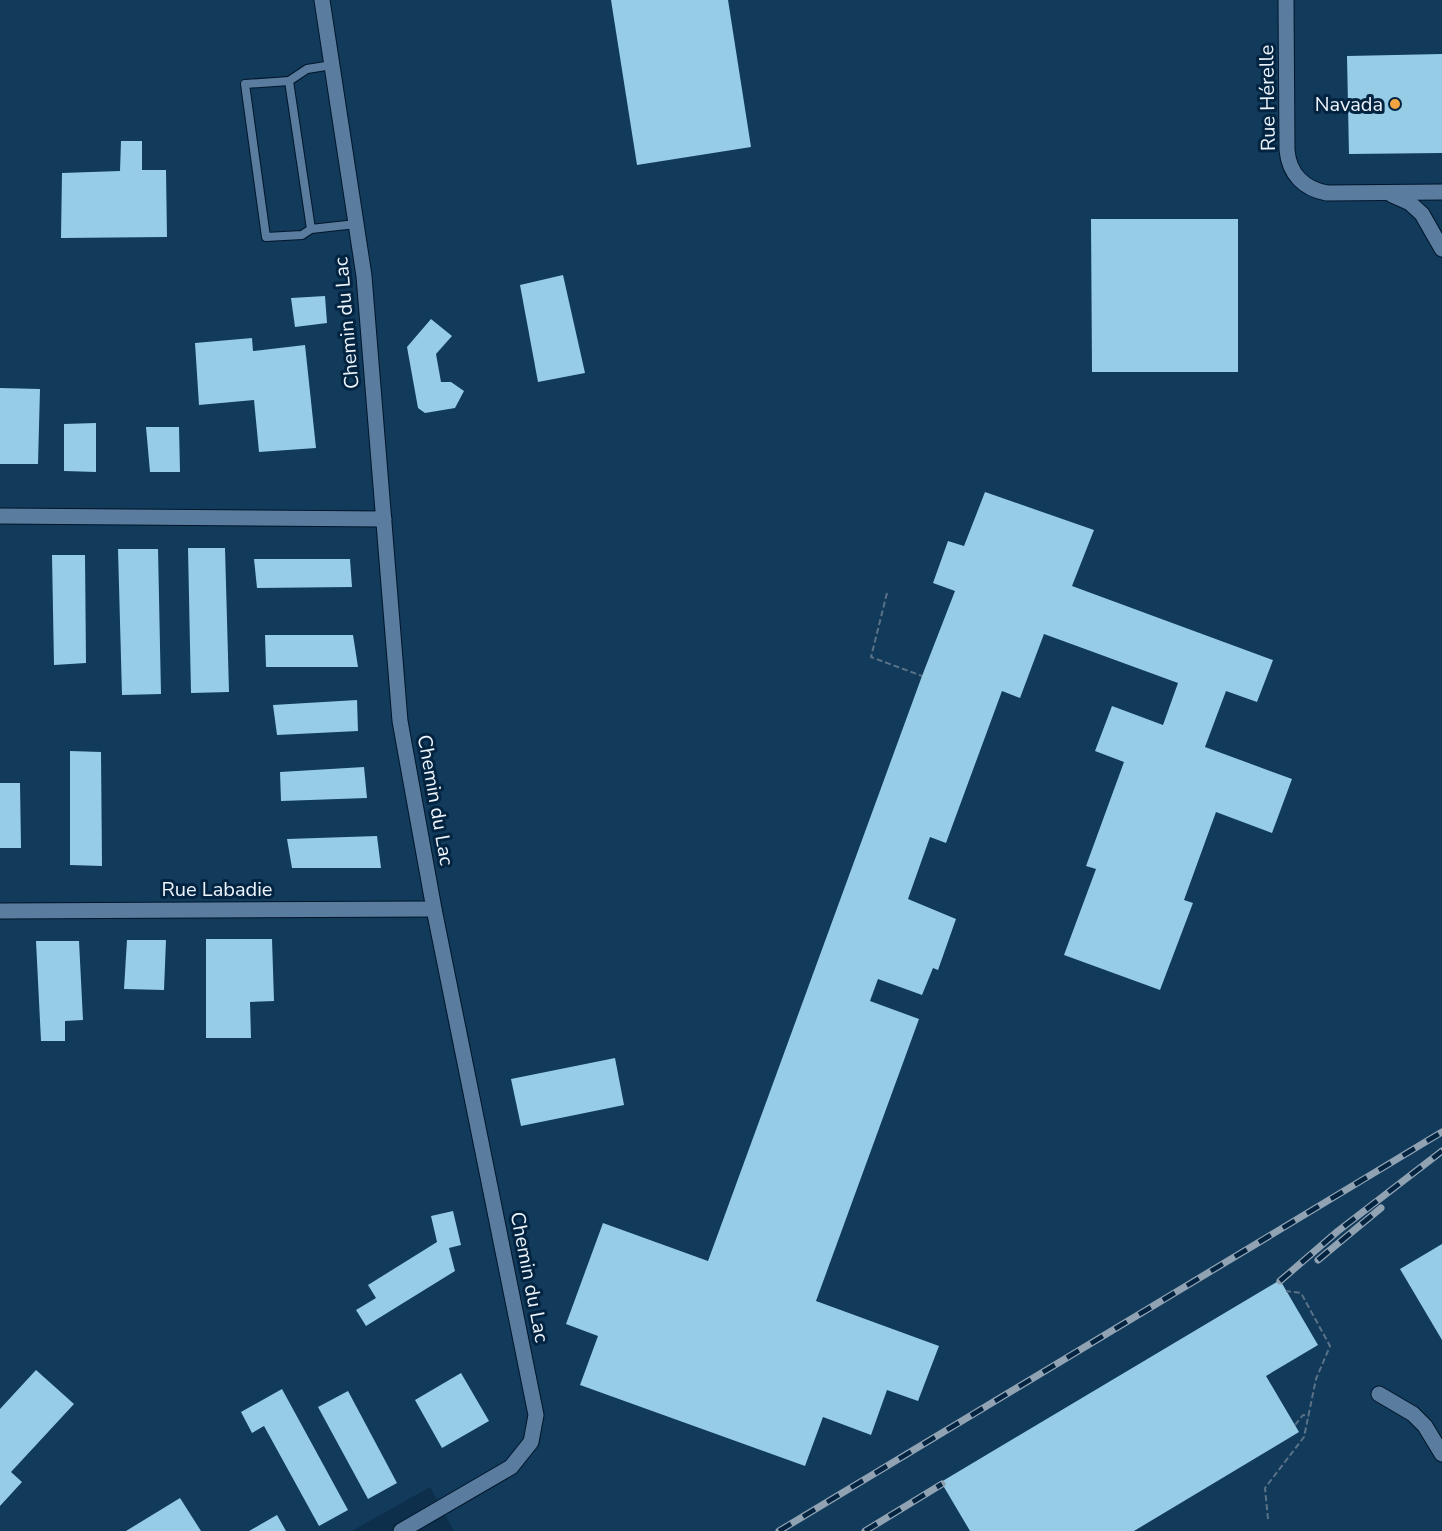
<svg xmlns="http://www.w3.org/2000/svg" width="1442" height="1531" font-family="'Nunito Sans',sans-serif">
<rect width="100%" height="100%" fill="#0d2f4c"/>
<!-- built -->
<polygon fill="#113a5b" points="0,0 1442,0 1442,1531 454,1531 430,1487 352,1531 0,1531"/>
<!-- building -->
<g fill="#96cce5">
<polygon points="611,0 728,0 751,147 637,165"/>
<polygon points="1442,54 1442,153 1349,154 1347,56"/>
<polygon points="121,141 142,141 142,170 166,170 167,237 61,238 62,173 120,171"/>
<polygon points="1091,219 1238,219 1238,372 1092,372"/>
<polygon points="563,275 585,373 538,382 520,285"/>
<polygon points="325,296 327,323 295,327 291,298"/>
<polygon points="431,319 452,336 436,354 441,382 451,382 464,391 455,408 425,413 418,408 407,347"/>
<polygon points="252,338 253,351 305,345 316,448 259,452 254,400 199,405 195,343"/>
<polygon points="0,388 40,389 38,464 0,464"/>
<polygon points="96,423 96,472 64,471 64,424"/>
<polygon points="146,427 179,427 180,472 150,472"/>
<polygon points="985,492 1094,530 1072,586 1273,660 1257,702 1226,691 1205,747 1292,779 1272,833 1216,812 1184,900 1193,903 1160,990 1064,955 1096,869 1086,866 1124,762 1095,751 1112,706 1163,725 1178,683 1044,634 1020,698 1002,691 946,843 930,837 908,899 956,919 938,970 933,968 922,995 878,979 870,1001 919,1019 816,1301 939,1346 918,1401 887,1390 871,1435 823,1417 805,1466 580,1385 598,1336 566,1324 603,1223 708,1261 922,676 955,591 933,583 948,541 964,546"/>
<polygon points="188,548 225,548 229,692 191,693"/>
<polygon points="118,549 158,549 161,694 122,695"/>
<polygon points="52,555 85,555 86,663 54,665"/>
<polygon points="254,559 350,559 352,587 257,588"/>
<polygon points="265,635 353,635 358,667 266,667"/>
<polygon points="357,700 358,731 277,735 273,705"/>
<polygon points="70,751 101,752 102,866 70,865"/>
<polygon points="364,767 367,798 281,801 280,772"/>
<polygon points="0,783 20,783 21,848 0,848"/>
<polygon points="377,836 381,868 292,868 287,839"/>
<polygon points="206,939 272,939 274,1001 250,1002 251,1038 206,1038"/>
<polygon points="127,940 166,940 164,990 124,989"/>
<polygon points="36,941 79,941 83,1020 65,1021 65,1041 41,1041"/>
<polygon points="615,1058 624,1105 521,1126 511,1079"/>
<polygon points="453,1211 461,1245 449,1248 455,1271 366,1326 356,1310 376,1298 368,1285 437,1242 431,1216"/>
<polygon points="1442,1244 1442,1340 1400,1269"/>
<polygon points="1280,1280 1318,1345 1266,1376 1299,1432 1134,1531 970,1531 941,1482"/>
<polygon points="36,1370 74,1404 11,1472 22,1482 0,1506 0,1409"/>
<polygon points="461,1373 489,1421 442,1448 415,1400"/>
<polygon points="282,1389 348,1510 319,1526 264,1426 252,1433 241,1412"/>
<polygon points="348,1391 397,1483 368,1499 318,1407"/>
<polygon points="180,1498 201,1531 126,1531"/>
<polygon points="277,1515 286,1531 249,1531"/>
</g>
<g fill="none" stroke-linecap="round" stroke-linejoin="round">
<!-- service casing -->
<g stroke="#00162b" stroke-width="10">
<g id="service">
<polyline points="332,65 307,69 289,81 311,229 356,224"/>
<polyline points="289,81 245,84 266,237 302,235 311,229"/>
</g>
</g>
<!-- minor casing -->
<g stroke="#00162b" stroke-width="17">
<g id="minor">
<polyline points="322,0 364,276 400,721 434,909 536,1415 531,1442 511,1467 401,1531"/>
<path d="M1286,0L1287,150C1289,174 1304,189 1327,193L1442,192"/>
<polyline points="1392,195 1410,203 1422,214 1442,249"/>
<polyline points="0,516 384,519"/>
<polyline points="0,911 434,909"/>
<polyline points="1379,1394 1413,1414 1425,1426 1442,1454"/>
</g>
</g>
<!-- path -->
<g stroke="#5a7288" stroke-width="2" stroke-dasharray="6 3" stroke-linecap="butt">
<polyline points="887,593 871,657 922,676"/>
<polyline points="1295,1425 1303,1415 1309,1416"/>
<polyline points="1268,1519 1265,1488 1304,1437 1316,1379 1330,1346 1301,1293 1286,1291"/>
</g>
<!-- service -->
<use href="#service" stroke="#5a7d9f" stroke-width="8"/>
<!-- minor -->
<use href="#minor" stroke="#5a7d9f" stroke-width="15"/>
<!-- rail casing -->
<g stroke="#91a3b3" stroke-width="7">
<g id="rail">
<polyline points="1318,1260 1381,1208"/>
<polyline points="1280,1281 1338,1231 1442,1151"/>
<polyline points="779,1531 1442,1132"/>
<polyline points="865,1531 942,1484"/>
</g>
</g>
<!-- rail -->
<use href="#rail" stroke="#032441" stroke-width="4.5" stroke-dasharray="14" stroke-linecap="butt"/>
</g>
<!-- markers -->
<circle fill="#f3a442" stroke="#032441" stroke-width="2" cx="1395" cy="104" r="6"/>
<g text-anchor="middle" stroke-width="6" stroke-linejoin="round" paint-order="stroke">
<!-- street labels -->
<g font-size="20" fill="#edf4fc" stroke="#032441">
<text transform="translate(1267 98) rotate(-91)" y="7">Rue Hérelle</text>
<text transform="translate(346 323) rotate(-95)" y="7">Chemin du Lac</text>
<text transform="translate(436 800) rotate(80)" y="7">Chemin du Lac</text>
<text x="217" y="896">Rue Labadie</text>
<text transform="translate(530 1277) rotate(79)" y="7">Chemin du Lac</text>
</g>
<!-- poi labels -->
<g font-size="20" fill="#edf4fc" stroke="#032441" text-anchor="end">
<text x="1383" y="111">Navada</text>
</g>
</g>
</svg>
